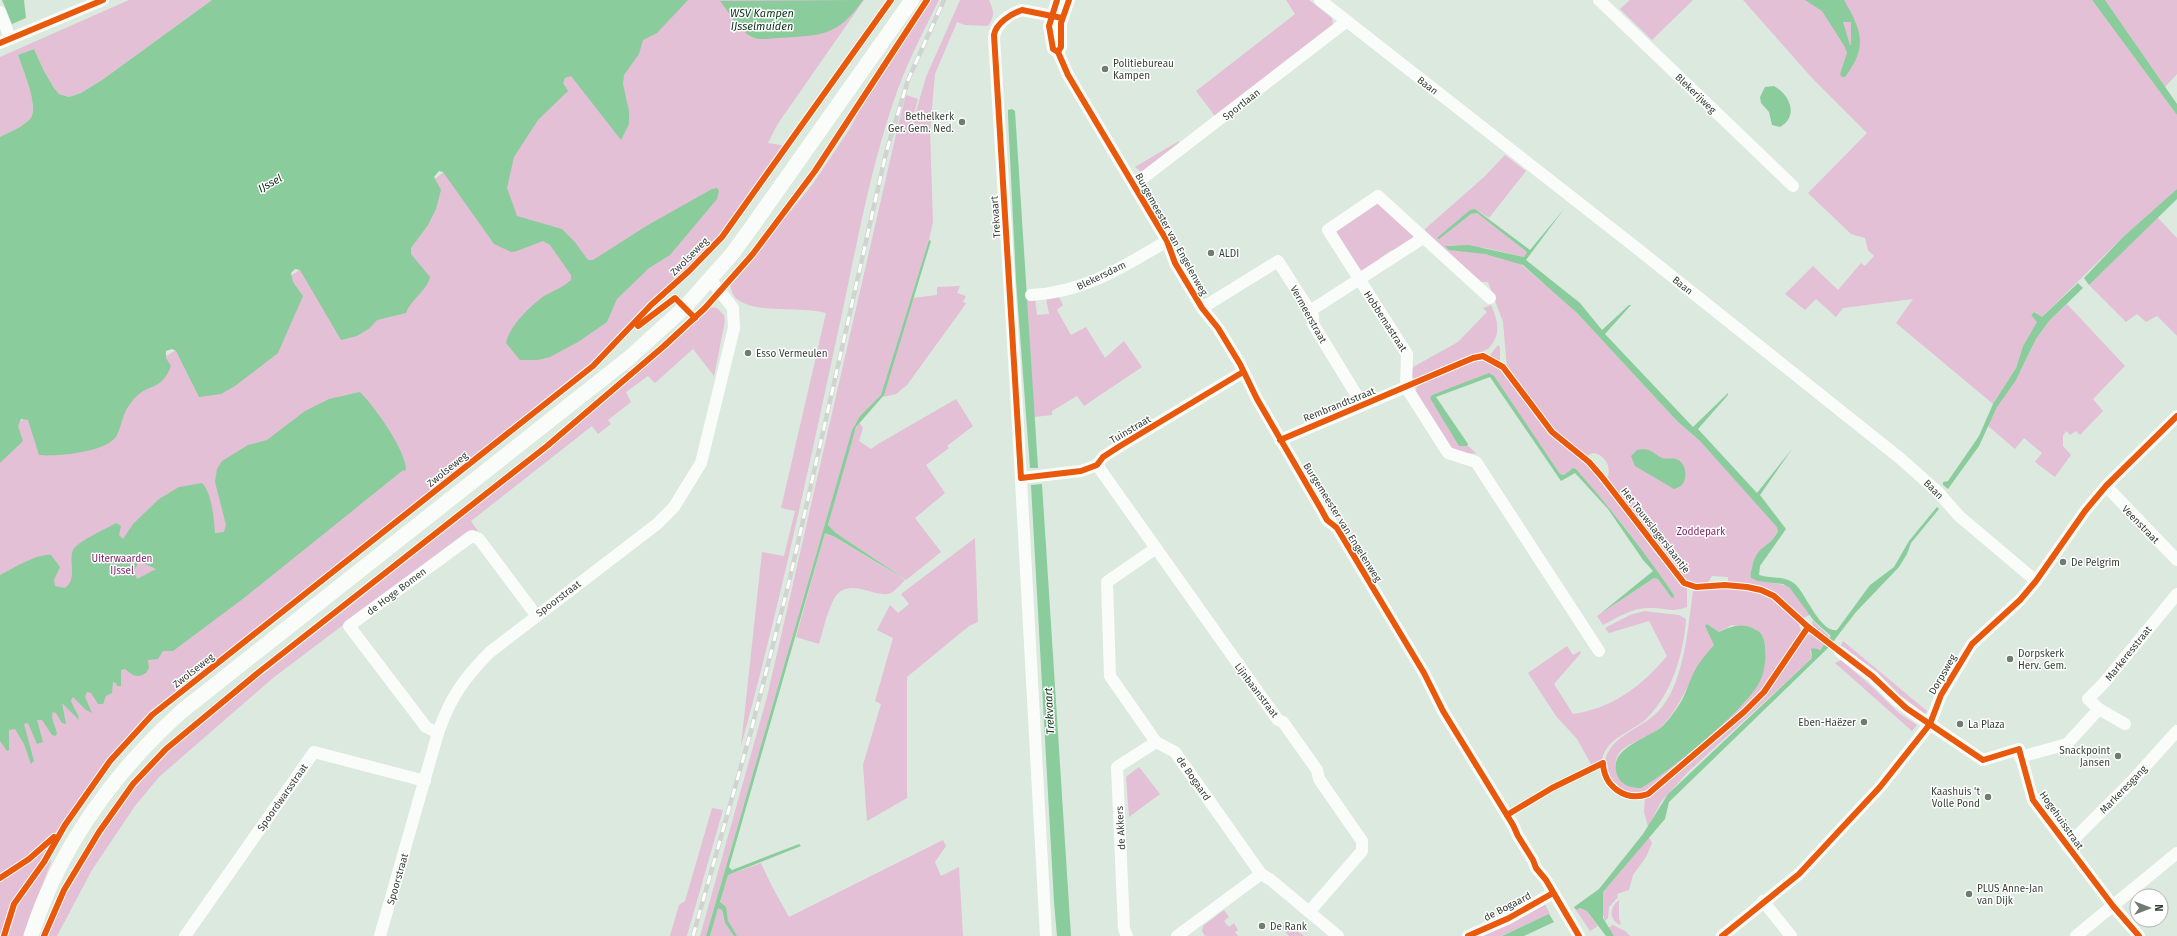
<svg xmlns="http://www.w3.org/2000/svg" width="2177" height="936" font-family="'Fira Sans',sans-serif">
<rect width="100%" height="100%" fill="#dce9de"/>
<!-- green -->
<g fill="#e3c0d6" fill-rule="evenodd">
<path d="M129,0H212L102,80L81,93L69,97L59,94L54,88L44,71L34,49L18,55C22,68 40,107 30,119C23,127 9,132 0,137V57Z"/>
<polygon points="659,0 864,0 777,125 768,143 786,146 719,236 689,269 631,322 613,346 593,363 151,715 127,737 101,768 57,831 37,851 0,877 0,430 168,355 292,275 436,178 562,80"/>
<path d="M929,0H939C922,34 905,67 893,103C867,180 854,261 836,341C807,476 778,612 741,746L762,552L784,556L795,511L781,508L826,313C802,306 758,314 738,300C733,297 731,290 730,284L812,185L849,130L865,100Z"/>
<path d="M960,0H989C994,12 995,15 988,26L965,25L957,22L935,74L930,130L933,222L929,240L881,395L860,416L852,430L706,936H700L767,697L899,121L906,95L918,99L909,131L910,132L926,77Z"/>
<polygon points="1286,0 1309,0 1332,18 1333,25 1215,116 1196,91 1295,14"/>
<polygon points="1630,0 1693,0 1652,40 1620,9"/>
<polygon points="1743,0 2092,0 2177,115 2177,189 2123,237 2042,317 2034,312 2031,315 2038,322 2023,346 2016,368 1993,404 1896,323 1913,299 1843,308 1836,317 1816,299 1805,310 1785,294 1813,266 1838,290 1861,263 1865,266 1874,256 1868,250 1865,238 1851,234 1808,193 1867,133 1812,78"/>
<polygon points="2105,0 2177,0 2177,74 2165,87"/>
<polygon points="1179,141 1179,143 1143,171 1140,171 1135,167"/>
<path d="M1505,155L1526,171L1489,218L1475,209L1438,239L1471,214L1477,213L1527,252L1524,257L1486,248L1447,245L1518,262L1556,294L1577,313L1677,421L1700,441L1778,527V530C1767,552 1753,548 1751,578L1788,586L1795,593L1810,615L1803,618C1775,591 1766,586 1728,583V577L1712,576L1707,584L1690,583L1680,576L1607,479C1612,468 1606,456 1594,453L1585,456L1551,426L1507,368L1503,322L1488,282H1476L1425,233V229L1484,177Z"/>
<polygon points="1378,202 1413,235 1413,239 1398,251 1392,250 1380,258 1379,263 1361,273 1335,231"/>
<polygon points="2157,217 2177,238 2177,336 2157,316 2146,322 2137,314 2126,322 2089,285"/>
<polygon points="960,286 957,293 966,296 963,302 966,303 965,305 907,385 896,394 883,397 912,298 937,295 937,287"/>
<polygon points="1059,297 1063,305 1057,310 1071,335 1086,327 1105,358 1124,341 1142,367 1084,406 1077,396 1052,411 1052,415 1034,417 1027,298 1035,298 1037,315 1049,314 1046,298"/>
<polygon points="2067,304 2125,366 2093,399 2103,411 2080,435 2076,431 2070,435 2066,431 2063,436 2063,446 2071,455 2055,477 2035,462 2042,453 2024,438 2015,449 1988,426 1997,407 2021,370 2036,339 2049,321"/>
<path d="M1491,305C1498,321 1502,335 1488,349L1415,380L1411,376L1413,367L1458,342L1487,312L1483,308Z"/>
<polygon points="708,307 717,308 724,315 725,321 714,376 693,349 655,383 648,376 626,392 631,402 608,420 611,424 598,434 592,426 471,521 478,531 468,531 465,533 273,678 159,777 135,806 92,870 57,936 46,936 69,886 102,830 128,795 167,751 225,702 532,461 674,340"/>
<polygon points="1498,345 1500,347 1500,361 1489,356"/>
<path d="M1475,360C1507,360 1529,409 1549,431C1564,448 1584,459 1598,476C1629,512 1652,555 1687,588V607C1669,613 1668,608 1650,608C1634,607 1618,617 1603,625L1597,616L1654,578L1658,579L1671,597L1674,595L1627,530L1576,469L1573,468L1564,475L1560,474L1491,374L1432,395L1468,446L1476,453L1466,454L1451,450L1416,392L1417,384Z"/>
<polygon points="956,399 973,426 947,446 949,448 926,465 945,493 915,518 941,552 906,580 836,533 828,525 852,437 859,422 863,428 859,441 871,449 878,444"/>
<path d="M825,533L835,537L905,580C901,584 896,590 891,593C875,600 845,572 832,603C826,616 823,631 819,644L796,637Z"/>
<polygon points="975,538 978,622 969,626 907,677 907,798 867,821 863,765 881,704 875,701 893,638 877,630 890,605 898,613 909,604 901,594"/>
<path d="M1723,587C1763,589 1774,596 1801,624L1799,626L1802,632L1776,673L1743,711L1647,793C1626,803 1599,780 1606,757C1614,733 1647,727 1662,707C1685,678 1688,626 1693,591ZM1707,624L1719,632L1732,625L1752,628L1763,637L1765,645L1746,700L1726,720L1648,783L1641,788L1621,781C1616,773 1613,765 1618,755C1627,741 1649,739 1661,727C1685,703 1691,670 1714,645Z"/>
<path d="M1644,611L1679,615L1686,619C1684,652 1672,693 1648,717C1633,732 1608,736 1602,759L1592,766L1577,739L1556,716L1528,673L1567,646L1573,655L1580,651L1581,653L1554,684L1573,714C1613,708 1642,686 1667,656L1649,621L1609,633L1605,628L1630,615Z"/>
<polygon points="1813,621 1831,638 1829,640 1813,625 1812,622"/>
<polygon points="1814,634 1825,644 1818,651 1814,648 1810,651 1812,658 1687,773 1661,802 1648,827 1644,812 1645,798 1735,723 1759,700 1801,641 1806,635"/>
<polygon points="1843,641 1927,711 1923,717 1840,648"/>
<polygon points="1841,660 1869,684 1899,713 1917,725 1912,731 1835,663"/>
<polygon points="1139,767 1160,794 1129,817 1126,777"/>
<polygon points="712,808 723,810 687,936 670,936 679,905 685,901"/>
<polygon points="1649,837 1652,843 1646,857 1633,875 1629,890 1617,894 1618,897 1609,907 1608,918 1605,921 1602,911 1603,892"/>
<path d="M943,840L946,846L935,862L941,876L959,867L963,936H737L730,927L720,902L728,875L761,863C769,882 779,899 789,917Z"/>
<polygon points="46,849 47,851 12,902 0,936 0,882"/>
<path d="M52,859L24,936H6C16,901 28,887 52,859Z"/>
<path d="M1619,900V918L1621,925C1609,921 1609,907 1619,900Z"/>
<polygon points="1545,904 1550,914 1501,936 1480,936"/>
<polygon points="717,908 721,908 725,923 734,936 710,936"/>
<polygon points="1580,908 1587,911 1598,926 1590,931 1576,910"/>
<polygon points="1224,910 1229,917 1224,921 1229,927 1234,923 1238,930 1235,932 1238,936 1205,936 1202,931 1203,926"/>
<polygon points="1287,923 1304,936 1289,936 1281,927"/>
<polygon points="1613,925 1625,931 1630,936 1614,936 1608,928"/>
</g>
<!-- water -->
<g fill="#8acc9c" fill-rule="evenodd">
<polygon points="2,0 24,0 26,18 12,24"/>
<path d="M212,0H688L657,33L643,40L639,54L624,75L623,84L629,111V124L621,140L571,76L565,78L563,83L568,91L538,120L514,157L507,188L517,216L562,229L574,241L588,260H593L648,225L712,189L717,188L719,191L717,199L670,255L649,268L617,299L607,322L578,342L550,357L538,360H520L506,343C509,327 530,306 544,296C553,291 562,288 571,280V275L550,245L543,241L517,251L511,252L494,244L443,172L439,171L434,177L441,190L436,209L428,225L411,248V254L430,277C427,291 411,299 406,313L377,320L370,328L357,336L341,340L300,270L295,269L291,273L293,282L303,296L278,353L235,386L221,394L199,397L176,351L172,349L166,351V358L171,366C161,392 149,382 134,399C121,414 124,420 117,435C109,452 56,457 39,455L28,420L21,419L18,426L23,441L0,463V137C9,132 23,127 30,119C40,107 22,68 18,55L34,49L44,71L54,88L59,94L69,97L81,93L102,80Z"/>
<path d="M863,0C837,37 822,35 779,38C770,38 761,41 752,37C738,30 729,12 720,1Z"/>
<path d="M1805,0H1844C1862,31 1868,47 1845,77H1842L1840,74L1847,53L1845,47L1822,11ZM1843,22H1851V45H1850Z"/>
<polygon points="2092,0 2105,0 2177,104 2177,115"/>
<path d="M1774,86C1790,95 1799,116 1780,127L1772,125L1769,112L1761,103L1760,97L1765,87Z"/>
<polygon points="1012,109 1015,111 1038,468 1030,468 1016,281 1008,116 1008,110"/>
<polygon points="2177,189 2177,199 2089,285 2084,278 2123,237"/>
<path d="M1475,209L1530,250L1564,209L1526,260L1580,303L1602,330L1629,305H1631L1605,334L1693,427L1728,393V395L1698,429L1757,493L1792,449L1760,495L1786,529L1760,566L1759,575C1771,579 1787,575 1797,586C1807,597 1821,633 1837,630L1870,585L1894,567L1909,541L1937,507L1939,509L1911,543L1907,554L1899,567L1856,612L1829,647L1669,802L1665,819L1603,892V918L1614,936H1606L1587,911L1580,908L1576,910L1574,907L1599,889L1643,834L1668,794L1812,658L1811,649L1814,648L1820,650L1831,636L1814,621L1790,588L1783,584L1758,581L1751,578C1750,574 1751,572 1752,568C1757,544 1768,550 1778,531L1777,527L1700,441L1677,421L1577,313L1523,265L1485,254L1449,250L1445,246L1469,245L1524,257L1527,252L1477,213L1471,214L1439,239L1437,238L1470,210Z"/>
<polygon points="929,240 931,241 884,395 856,427 828,525 836,533 906,580 835,537 825,533 729,867 732,870 799,844 801,846 728,875 720,902 726,907 728,921 737,936 734,936 725,923 722,910 718,908 710,936 706,936 852,430 860,416 881,395"/>
<polygon points="2078,283 2083,288 2049,321 2036,339 2016,380 1997,407 1979,446 1948,489 1943,485 1943,482 1948,481 1979,436 1993,404 2016,368 2023,346 2037,322 2031,315 2034,312 2042,317"/>
<path d="M1489,373L1494,376L1560,474L1564,475L1573,468L1576,469C1611,509 1644,551 1674,595V598L1671,597L1658,579L1654,578L1600,614L1653,571L1643,560L1608,509L1575,473L1561,481L1490,377L1436,397L1468,444L1467,446H1459L1430,398L1432,395Z"/>
<path d="M360,392C374,406 406,450 406,470L402,471L244,598L173,651H163L158,659L148,660L149,668L146,673C137,679 132,675 125,669L121,670V686H117L116,683L113,682L112,693L106,696L103,704H98L91,693L87,692L85,697L92,713L86,710L73,697L71,700C72,707 79,713 79,720L62,703L66,724L62,723L56,713L53,712C50,719 56,726 57,734L55,736L52,735L42,720H37L43,742L37,744L28,723L24,724L34,761L31,764L24,744L15,729L9,730V750L7,751L0,741V575C12,569 38,553 51,555L60,567L54,580L55,586L65,588C78,579 68,561 73,550C78,541 106,529 116,523L121,526L119,535L123,539L133,524L159,499L179,487L202,483C212,493 214,519 215,533L224,532L226,525L215,482L217,469L222,461L248,445L267,440L305,411L329,399ZM139,561L156,569L137,579L134,571Z"/>
<path d="M1637,450C1651,447 1652,453 1662,458C1667,460 1673,457 1678,460C1686,464 1688,478 1682,485C1680,487 1676,488 1674,489L1635,466L1631,456Z"/>
<polygon points="1042,484 1071,936 1057,936 1054,902 1031,485"/>
<path d="M1707,624L1719,632C1732,626 1743,622 1756,630C1763,633 1765,641 1765,648C1766,659 1765,671 1760,681C1747,709 1669,772 1641,788C1632,788 1624,786 1619,779C1604,751 1641,741 1659,729C1666,724 1672,715 1677,708C1685,697 1688,684 1694,672C1699,662 1706,654 1714,645L1705,626Z"/>
<polygon points="1549,914 1554,922 1524,936 1502,936"/>
</g>
<g fill="none" stroke-linecap="round" stroke-linejoin="round">
<!-- minor -->
<g stroke="#fafcfa" stroke-width="12">
<polyline points="1057,0 1049,26 1053,49 1058,52 1068,75 1167,241 1175,263 1202,308 1218,328 1240,364 1257,399 1321,509 1327,520 1337,528 1424,673 1443,711 1513,825 1518,836 1533,860 1536,868 1546,880 1579,936"/>
<polyline points="1320,0 1634,246 1901,459 1938,492 1959,516 2036,581"/>
<polyline points="1599,0 1793,186"/>
<polyline points="0,12 10,38"/>
<polyline points="0,43 103,0"/>
<polyline points="1058,52 1061,47 1061,23 1069,0"/>
<polyline points="1134,185 1347,21"/>
<path d="M1031,295C1083,293 1123,267 1167,241"/>
<polyline points="1202,308 1278,261 1313,316 1313,324 1362,404"/>
<polyline points="1310,311 1423,238"/>
<polyline points="1406,387 1407,354 1328,230 1378,196 1490,298"/>
<polyline points="1406,387 1448,453 1476,462 1599,651"/>
<polyline points="1280,440 1406,387"/>
<polyline points="1097,465 1278,720 1283,722 1317,770 1319,779 1362,841 1362,851 1309,912"/>
<polyline points="1021,478 1081,471 1097,465 1103,457 1120,446 1243,372"/>
<polyline points="2106,486 2177,560"/>
<polyline points="1156,548 1107,582 1110,676 1156,742 1175,752 1261,874 1271,880 1338,936"/>
<polyline points="1840,652 1872,676 1896,700 1916,715 1983,760 2019,749 2033,800 2113,906 2139,936"/>
<polyline points="2125,724 2099,709 2088,699 2103,684 2177,594"/>
<polyline points="438,733 426,727 349,626 472,536 479,539 536,615"/>
<polyline points="2020,757 2067,744 2099,709"/>
<polyline points="2067,846 2132,781 2177,731"/>
<polyline points="1763,901 1791,936"/>
<polyline points="185,936 314,752 425,781"/>
<path d="M380,936L438,733C450,698 464,678 490,652L657,524L674,507L701,463L734,328L733,308L710,279"/>
<path d="M1046,936L1017,407L994,38C995,24 1009,14 1022,10L1062,18"/>
<polyline points="1127,936 1124,929 1117,767 1156,742"/>
<polyline points="1177,936 1261,874"/>
<polyline points="1468,936 1509,918 1553,893"/>
<polyline points="1722,936 1799,874 1880,787 1930,724 1941,695 1972,644 2020,600 2036,581 2085,511 2106,486 2177,416"/>
<polyline points="2076,936 2177,853"/>
</g>
<!-- major -->
<path stroke="#fafcfa" stroke-width="15" d="M31,936C59,848 114,772 182,711L629,358L684,308L732,254L751,228L912,0"/>
<!-- rail casing -->
<g stroke="#d0d4d0" stroke-width="4.5">
<polyline id="rail" points="693,936 751,731 790,578 886,153 908,80 944,0"/>
</g>
<!-- rail -->
<use href="#rail" stroke="#fff" stroke-width="3" stroke-dasharray="9" stroke-linecap="butt"/>
<!-- cycleway casing -->
<g stroke="#fff" stroke-width="8">
<g id="cycleway">
<polyline points="1057,0 1049,26 1053,49 1058,52 1068,75 1167,241 1175,263 1202,308 1218,328 1240,364 1257,399 1321,509 1327,520 1337,528 1424,673 1443,711 1513,825 1518,836 1533,860 1536,868 1546,880 1579,936"/>
<path d="M1062,18L1022,10C1011,14 996,23 994,35L1021,478L1081,471L1097,465L1103,457L1120,446L1243,372"/>
<polyline points="0,43 103,0"/>
<polyline points="1058,52 1061,47 1061,23 1069,0"/>
<polyline points="638,326 675,298 695,318"/>
<polyline points="1280,440 1473,358 1483,356 1503,367 1552,432 1589,462 1602,477 1684,583 1696,587 1725,585 1747,587 1761,590 1774,596 1808,627 1872,676 1906,708 1983,760 2019,749 2033,800 2113,906 2139,936"/>
<path d="M1507,815L1552,788L1603,763C1604,787 1626,802 1648,794L1744,712L1764,692L1808,627"/>
<polyline points="0,878 29,859 54,837"/>
<polyline points="4,936 14,904 44,862 65,825 110,761 152,715 593,366 651,305 689,271 722,237 891,0"/>
<polyline points="44,936 64,890 99,832 133,784 166,749 259,672 547,446 664,346 705,308 752,255 815,171 927,0"/>
<polyline points="1468,936 1509,918 1553,893"/>
<polyline points="1722,936 1799,874 1880,787 1930,724 1941,695 1972,644 2020,600 2036,581 2085,511 2106,486 2177,416"/>
</g>
</g>
<!-- cycleway -->
<use href="#cycleway" stroke="#e8590c" stroke-width="6"/>
</g>
<!-- markers -->
<g fill="#707b72" stroke="#fff" stroke-width="1.5">
<circle cx="1105" cy="69" r="4"/>
<circle cx="962" cy="122" r="4"/>
<circle cx="1211" cy="253" r="4"/>
<circle cx="748" cy="353" r="4"/>
<circle cx="2063" cy="562" r="4"/>
<circle cx="2010" cy="659" r="4"/>
<circle cx="1864" cy="722" r="4"/>
<circle cx="1960" cy="724" r="4"/>
<circle cx="2118" cy="756" r="4"/>
<circle cx="1988" cy="797" r="4"/>
<circle cx="1969" cy="894" r="4"/>
<circle cx="1262" cy="926" r="4"/>
</g>
<g text-anchor="middle" stroke-width="3" stroke-linejoin="round" paint-order="stroke">
<!-- poi labels -->
<g font-size="10" fill="#364038" stroke="#fff" text-anchor="start">
<text x="1113" y="67">Politiebureau<tspan x="1113" dy="12">Kampen</tspan></text>
<text x="954" y="120" text-anchor="end">Bethelkerk<tspan x="954" dy="12">Ger. Gem. Ned.</tspan></text>
<text x="1219" y="257">ALDI</text>
<text x="756" y="357">Esso Vermeulen</text>
<text x="2071" y="566">De Pelgrim</text>
<text x="2018" y="657">Dorpskerk<tspan x="2018" dy="12">Herv. Gem.</tspan></text>
<text x="1856" y="726" text-anchor="end">Eben-Haëzer</text>
<text x="1968" y="728">La Plaza</text>
<text x="2110" y="754" text-anchor="end">Snackpoint<tspan x="2110" dy="12">Jansen</tspan></text>
<text x="1980" y="795" text-anchor="end">Kaashuis 't<tspan x="1980" dy="12">Volle Pond</tspan></text>
<text x="1977" y="892">PLUS Anne-Jan<tspan x="1977" dy="12">van Dijk</tspan></text>
<text x="1270" y="930">De Rank</text>
</g>
<!-- street labels -->
<g font-size="10" fill="#364038" stroke="#fff">
<text transform="translate(1428 85) rotate(38)" y="4">Baan</text>
<text transform="translate(1696 93) rotate(44)" y="4">Blekerijweg</text>
<text transform="translate(1241 104) rotate(-38)" y="4">Sportlaan</text>
<text transform="translate(995 217) rotate(-94)" y="4">Trekvaart</text>
<text transform="translate(1172 234) rotate(61)" y="4">Burgemeester van Engelenweg</text>
<text transform="translate(689 256) rotate(-45)" y="4">Zwolseweg</text>
<text transform="translate(1101 275) rotate(-26)" y="4">Blekersdam</text>
<text transform="translate(1683 285) rotate(39)" y="4">Baan</text>
<text transform="translate(1309 314) rotate(61)" y="4">Vermeerstraat</text>
<text transform="translate(1386 321) rotate(57)" y="4">Hobbemastraat</text>
<text transform="translate(1339 404) rotate(-22)" y="4">Rembrandtstraat</text>
<text transform="translate(1130 429) rotate(-30)" y="4">Tuinstraat</text>
<text transform="translate(447 469) rotate(-39)" y="4">Zwolseweg</text>
<text transform="translate(1934 489) rotate(45)" y="4">Baan</text>
<text transform="translate(1343 522) rotate(58)" y="4">Burgemeester van Engelenweg</text>
<text transform="translate(2141 524) rotate(46)" y="4">Veenstraat</text>
<text transform="translate(1656 530) rotate(52)" y="4">Het Touwslagerslaantje</text>
<text transform="translate(396 591) rotate(-37)" y="4">de Hoge Bomen</text>
<text transform="translate(558 598) rotate(-37)" y="4">Spoorstraat</text>
<text transform="translate(2128 653) rotate(-51)" y="4">Markeresstraat</text>
<text transform="translate(193 670) rotate(-38)" y="4">Zwolseweg</text>
<text transform="translate(1942 674) rotate(-60)" y="4">Dorpsweg</text>
<text transform="translate(1257 690) rotate(53)" y="4">Lijnbaanstraat</text>
<text transform="translate(1194 778) rotate(55)" y="4">de Bogaard</text>
<text transform="translate(2123 789) rotate(-46)" y="4">Markeresgang</text>
<text transform="translate(282 797) rotate(-55)" y="4">Spoordwarsstraat</text>
<text transform="translate(2062 820) rotate(55)" y="4">Hogehuisstraat</text>
<text transform="translate(1120 828) rotate(-93)" y="4">de Akkers</text>
<text transform="translate(397 879) rotate(-74)" y="4">Spoorstraat</text>
<text transform="translate(1507 906) rotate(-27)" y="4">de Bogaard</text>
</g>
<!-- park labels -->
<g font-size="10" fill="#83226c" stroke="#fff">
<text x="1701" y="535">Zoddepark</text>
<text x="122" y="562">Uiterwaarden<tspan x="122" dy="12">IJssel</tspan></text>
</g>
<!-- water labels -->
<g font-size="11" font-style="italic" fill="#0c3219" stroke="#fff">
<text x="762" y="17">WSV Kampen<tspan x="762" dy="13">IJsselmuiden</tspan></text>
<text transform="translate(270 183) rotate(-29)" y="4">IJssel</text>
<text transform="translate(1049 711) rotate(-93)" y="4">Trekvaart</text>
</g>
</g>
<!-- north arrow -->
<g transform="translate(2149 908) rotate(90)"><circle r="19" fill="#ffffff" stroke="#afb3af"/>
<path d="M0-3L7 15L0 10L-7 15Z" fill="#707b72"/>
<text y="-6" font-size="11" font-weight="bold" text-anchor="middle" fill="#364038">N</text>
</g>
</svg>
